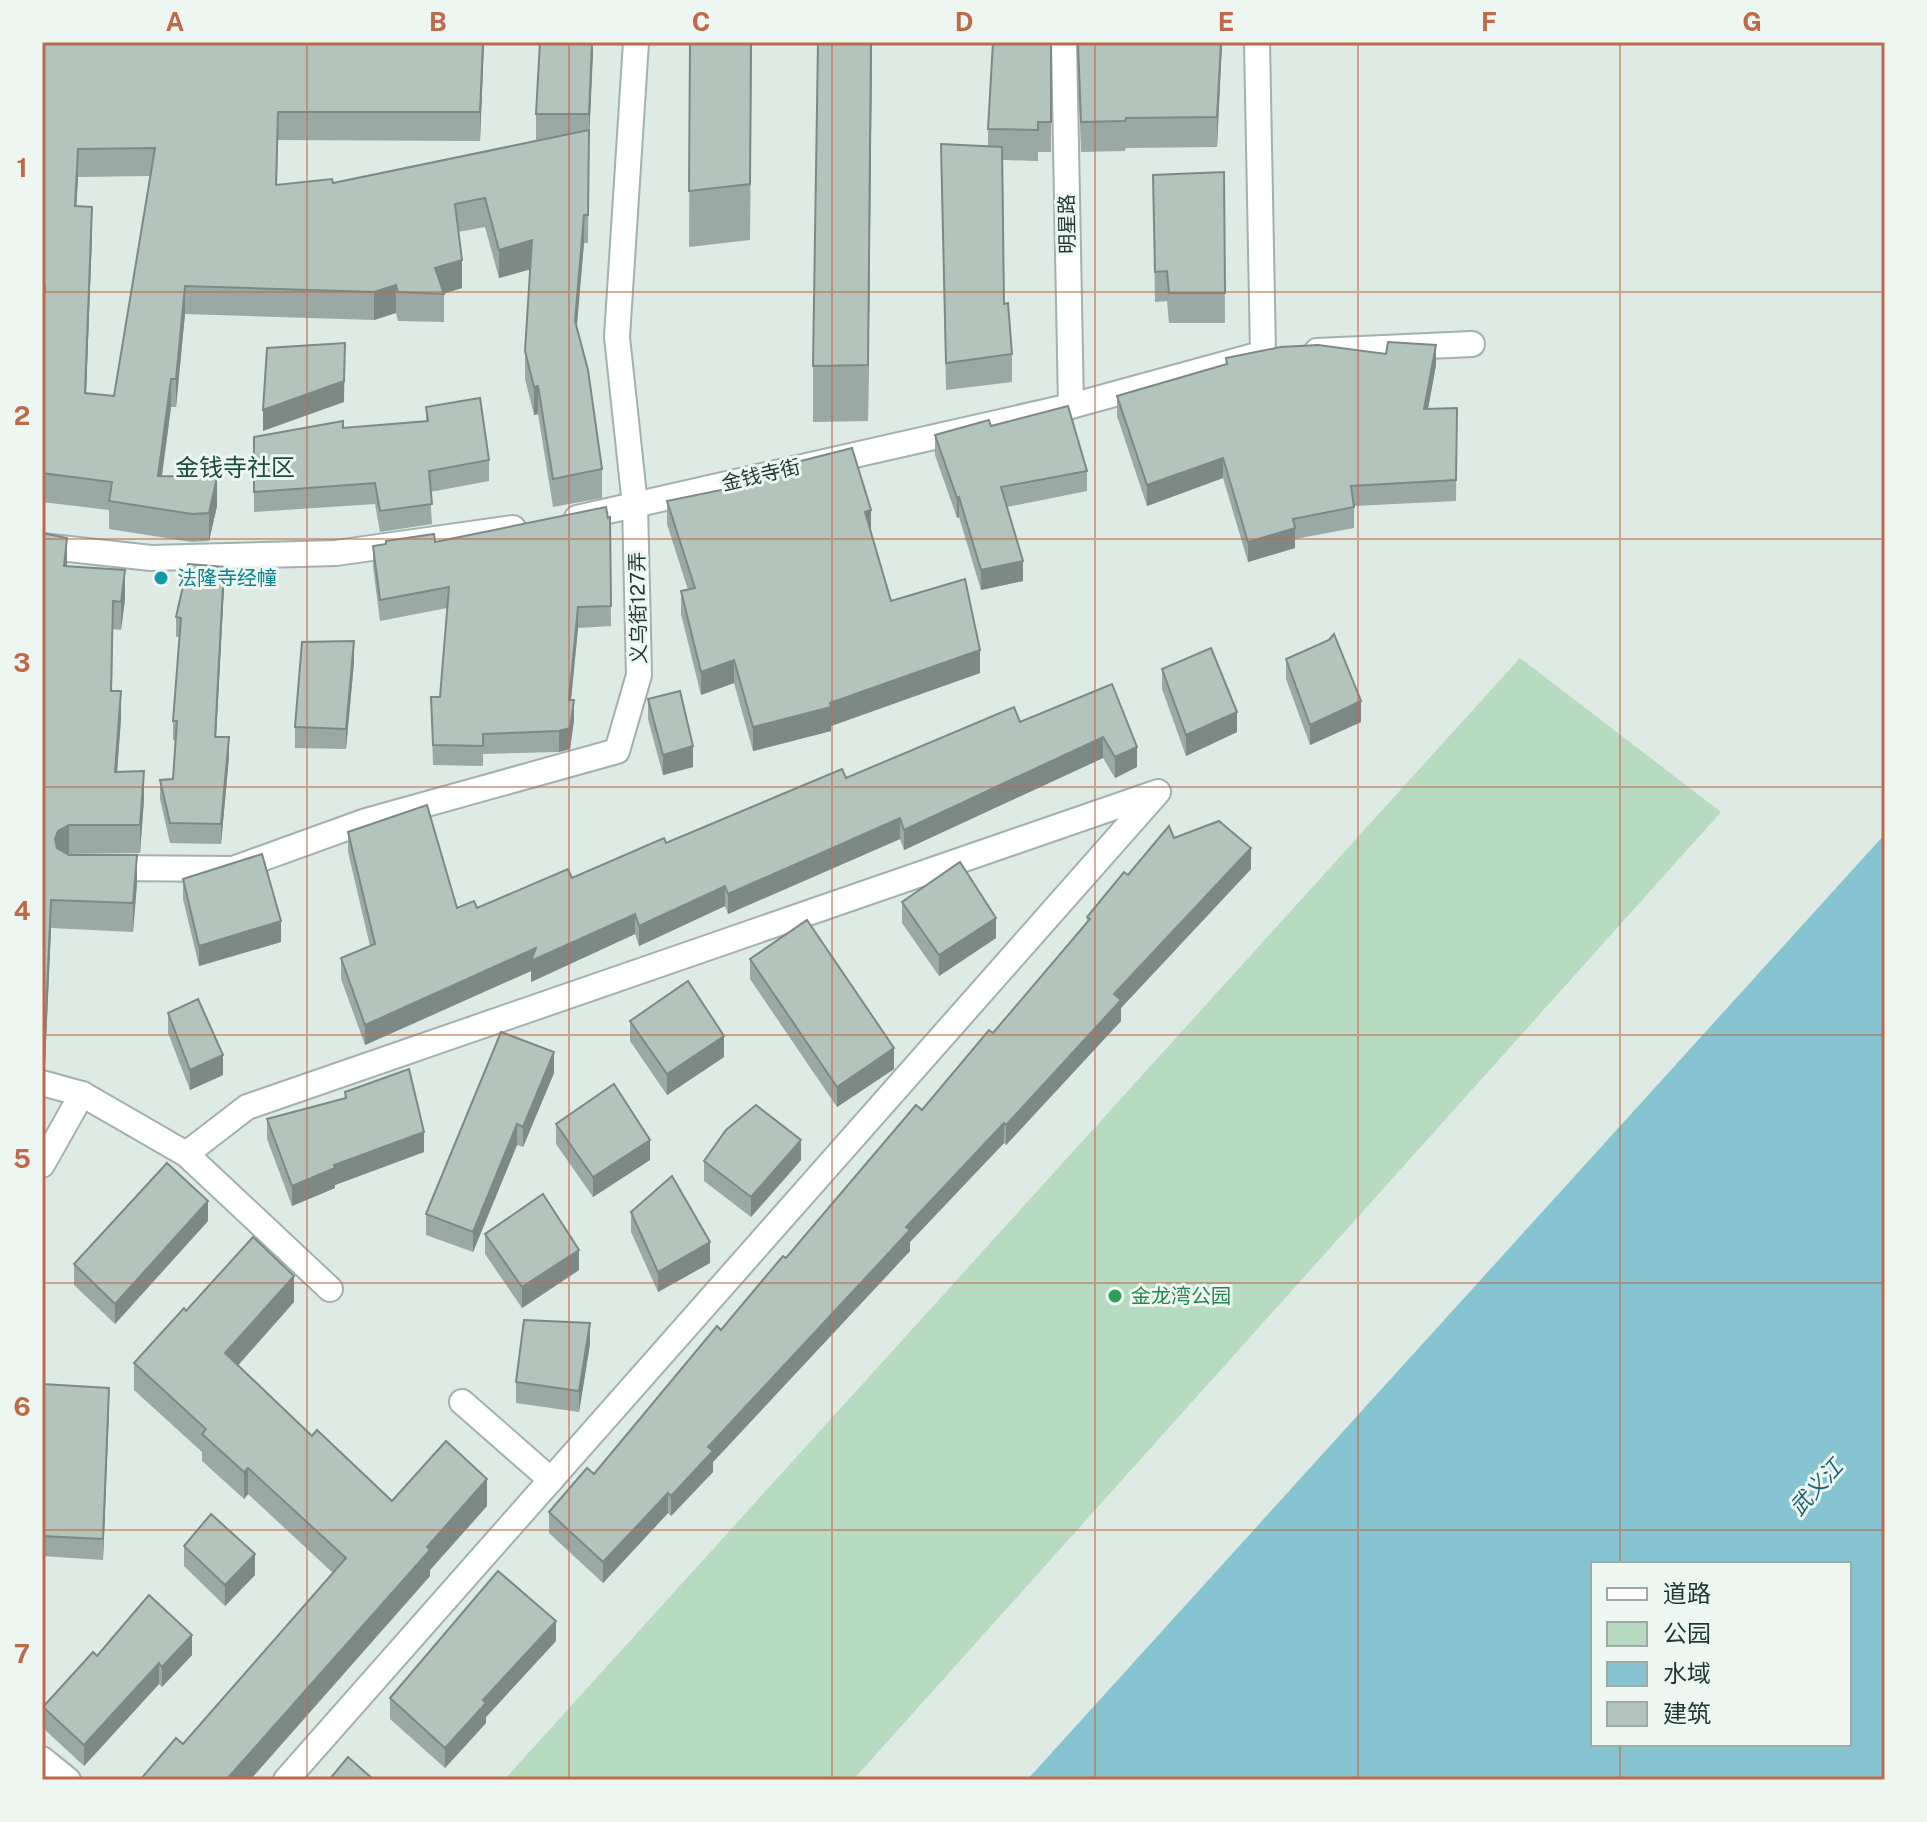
<svg xmlns="http://www.w3.org/2000/svg" width="1927" height="1822" font-family="'Public Sans','Noto Sans SC',sans-serif">
<rect width="100%" height="100%" fill="#deeae4"/>
<!-- green -->
<polygon fill="#b6dbc0" points="1520,658 1721,812 853,1780 504,1780"/>
<!-- water -->
<path fill="#85c4d0" fill-rule="evenodd" d="M1885,834V1780H1027ZM1593,1564H1849V1744H1593Z"/>
<g fill="none" stroke-linecap="round" stroke-linejoin="round">
<!-- street casing -->
<g stroke="#a1b1ab" stroke-width="28">
<g id="street">
<polyline points="1064,42 1071,406"/>
<polyline points="1257,42 1263,353"/>
<polyline points="1317,351 1472,344"/>
<polyline points="577,518 1071,406 1257,355"/>
<polyline points="42,546 151,558 336,553 513,528"/>
<polyline points="107,868 233,869 366,821 617,751 639,675 635,505 617,337 636,42"/>
<polyline points="42,1083 82,1094 186,1154 330,1289"/>
<polyline points="186,1154 247,1107 1158,792 286,1780"/>
<polyline points="42,1165 82,1094"/>
<polyline points="462,1402 551,1480"/>
<polyline points="42,1759 68,1780"/>
</g>
</g>
<!-- street -->
<use href="#street" stroke="#fff" stroke-width="24"/>
</g>
<!-- wall -->
<g fill="#9aa9a3" fill-rule="evenodd">
<path d="M42,42H484L480,141L278,140L277,185L333,183L536,140V114L593,42L589,141L588,243H584L576,328L602,469V498L553,507L538,414L534,415L525,379V351L530,269L499,278L485,227L458,232L462,288L444,293V322L398,321L396,313L374,320L185,314L176,407H171L162,476L217,506L209,541L192,542L109,529V510L42,502ZM150,176L114,396L86,393L92,235L76,206L78,177Z"/>
<polygon points="690,42 752,42 750,240 689,247"/>
<polygon points="872,42 868,421 813,422 813,366"/>
<polygon points="1051,42 1051,152 1038,152 1038,161 1003,160 1004,304 1012,354 1012,382 946,390 941,171 988,146 988,129"/>
<polygon points="1077,42 1222,42 1217,147 1126,148 1125,151 1081,152"/>
<polygon points="1224,172 1225,323 1169,323 1167,301 1155,302 1153,175"/>
<polygon points="1226,358 1436,365 1428,409 1457,408 1456,501 1354,506 1354,528 1295,539 1295,548 1248,562 1223,478 1147,506 1117,416 1117,396 1226,364"/>
<polygon points="426,407 489,460 489,481 430,492 432,524 380,532 375,504 254,512 254,437 426,421"/>
<polygon points="991,426 1087,471 1087,491 1007,507 1023,581 981,590 959,517 957,518 935,455 935,435"/>
<polygon points="797,462 871,533 891,601 980,673 831,726 831,731 753,751 734,683 701,695 681,614 681,591 688,590 667,524 667,501 735,488 735,482 797,470"/>
<polygon points="610,517 611,626 578,628 571,700 574,720 570,749 559,752 483,754 483,766 433,765 431,697 440,697 447,608 380,621 373,567 373,546 435,542"/>
<polygon points="42,533 67,566 125,599 121,630 113,629 112,691 121,719 117,771 144,799 140,853 68,854 137,883 133,932 51,928 45,1065 42,1065"/>
<polygon points="224,587 216,737 229,757 221,844 170,843 160,799 160,780 173,779 176,741 173,740 173,721 180,637 176,637 176,617"/>
<polygon points="1286,659 1361,722 1310,745 1286,679"/>
<polygon points="354,662 346,749 295,748 295,727"/>
<polygon points="1162,669 1237,732 1186,756 1162,689"/>
<polygon points="1112,684 1137,767 1115,778 1103,758 904,850 900,839 728,914 725,906 639,946 635,934 531,982 531,971 365,1045 341,979 341,958 370,946 348,852 348,832 457,908 477,908 572,878 846,778 1020,722"/>
<polygon points="648,699 693,767 663,775 648,719"/>
<polygon points="1174,838 1251,869 1121,1008 1121,1021 1006,1145 1004,1143 910,1242 910,1251 713,1462 713,1472 671,1516 668,1513 603,1583 549,1533 549,1512 594,1474 721,1330 993,1033 1087,923 1087,917 1128,875"/>
<polygon points="183,879 281,942 199,966 183,899"/>
<polygon points="902,902 996,938 939,976 902,923"/>
<polygon points="750,959 894,1069 837,1107 750,979"/>
<polygon points="168,1013 223,1075 190,1090 168,1033"/>
<polygon points="630,1021 724,1057 667,1095 630,1041"/>
<polygon points="554,1073 523,1147 517,1145 473,1252 426,1235 426,1214"/>
<polygon points="345,1092 424,1152 335,1185 335,1188 292,1206 267,1139 267,1119 345,1098"/>
<polygon points="556,1124 650,1160 593,1197 556,1144"/>
<polygon points="801,1160 751,1217 704,1181 704,1161"/>
<polygon points="631,1212 710,1263 658,1292 631,1232"/>
<polygon points="208,1221 115,1324 74,1285 74,1264"/>
<polygon points="485,1234 579,1270 522,1308 485,1254"/>
<polygon points="294,1302 238,1365 312,1436 392,1501 487,1506 430,1570 430,1576 250,1780 140,1780 183,1744 333,1573 248,1494 244,1499 202,1461 202,1452 134,1390 134,1363 186,1311"/>
<polygon points="590,1344 579,1412 516,1403 516,1382"/>
<polygon points="42,1384 109,1408 103,1560 42,1556"/>
<polygon points="184,1546 255,1575 225,1606 184,1566"/>
<polygon points="556,1641 486,1717 486,1723 445,1768 390,1719 390,1698"/>
<polygon points="192,1655 162,1687 159,1684 84,1766 43,1728 43,1707 97,1656"/>
</g>
<!-- shaded-wall -->
<g fill="#7d8984">
<polygon points="483,42 484,42 480,141 480,112"/>
<polygon points="592,42 593,54 589,141 589,114"/>
<polygon points="871,42 872,42 868,421 868,365"/>
<polygon points="1221,42 1222,42 1217,147 1217,117"/>
<polygon points="78,149 78,177 75,234 75,206"/>
<polygon points="92,207 92,235 85,421 85,393"/>
<polygon points="584,215 584,243 575,349 575,321"/>
<polygon points="532,240 532,269 499,278 499,250"/>
<polygon points="462,260 462,288 443,294 435,268"/>
<polygon points="396,285 396,313 374,320 374,292"/>
<polygon points="185,286 185,314 176,407 176,379"/>
<polygon points="345,343 344,402 263,431 263,410"/>
<polygon points="1436,345 1436,365 1424,430 1424,409"/>
<polygon points="171,379 171,407 158,504 158,476"/>
<polygon points="538,386 538,414 534,415 534,387"/>
<polygon points="1223,458 1223,478 1147,506 1147,485"/>
<polygon points="217,477 217,506 209,541 209,513"/>
<polygon points="959,497 959,517 957,518 957,498"/>
<polygon points="871,510 871,534 865,512"/>
<polygon points="1295,528 1295,548 1248,562 1248,542"/>
<polygon points="67,538 67,566 64,566"/>
<polygon points="1023,561 1023,581 981,590 981,570"/>
<polygon points="224,567 224,587 215,757 215,737"/>
<polygon points="125,570 125,599 121,630 121,602"/>
<polygon points="578,607 578,628 569,720 569,700"/>
<polygon points="354,641 354,662 346,749 346,729"/>
<polygon points="980,650 980,673 831,726 831,731 753,751 753,727 830,703"/>
<polygon points="734,660 734,683 701,695 701,672"/>
<polygon points="121,691 121,719 115,800 115,772"/>
<polygon points="574,700 574,720 570,749 559,752 559,731"/>
<polygon points="1361,701 1361,722 1310,745 1310,725"/>
<polygon points="1237,712 1237,732 1186,756 1186,735"/>
<polygon points="229,737 229,757 221,844 221,824"/>
<polygon points="1103,737 1103,758 904,850 904,830"/>
<polygon points="693,746 693,767 663,775 663,755"/>
<polygon points="1137,747 1137,767 1115,778 1115,757"/>
<polygon points="144,771 144,799 140,853 140,825"/>
<polygon points="900,818 900,839 728,914 728,894"/>
<polygon points="69,825 69,853 58,860 55,839 58,831"/>
<polygon points="1251,848 1251,869 1121,1008 1121,1021 1006,1145 1006,1125 1114,994"/>
<polygon points="137,855 137,883 133,932 133,903"/>
<polygon points="725,886 725,906 639,946 639,926"/>
<polygon points="51,900 51,928 45,1065 45,1036"/>
<polygon points="635,914 635,934 531,982 531,971 365,1045 365,1025 536,948"/>
<polygon points="996,918 996,938 939,976 939,955"/>
<polygon points="281,921 281,942 199,966 199,946"/>
<polygon points="724,1036 724,1057 667,1095 667,1074"/>
<polygon points="894,1048 894,1069 837,1107 837,1087"/>
<polygon points="554,1052 554,1073 523,1147 523,1127"/>
<polygon points="223,1055 223,1075 190,1090 190,1070"/>
<polygon points="1004,1123 1004,1143 910,1242 910,1251 713,1462 713,1472 671,1516 671,1496 708,1447 906,1227"/>
<polygon points="517,1124 517,1145 473,1252 473,1232"/>
<polygon points="424,1132 424,1152 335,1185 335,1188 292,1206 292,1186 334,1165"/>
<polygon points="650,1140 650,1160 593,1197 593,1177"/>
<polygon points="801,1140 801,1160 751,1217 751,1197"/>
<polygon points="208,1201 208,1221 115,1324 115,1304"/>
<polygon points="710,1242 710,1263 658,1292 658,1272"/>
<polygon points="579,1250 579,1270 522,1308 522,1287"/>
<polygon points="294,1276 294,1302 225,1380 225,1353"/>
<polygon points="590,1323 590,1344 579,1412 579,1391"/>
<polygon points="109,1388 109,1408 103,1560 103,1539"/>
<polygon points="248,1468 248,1494 244,1499 244,1472"/>
<polygon points="487,1479 487,1506 430,1570 430,1576 250,1780 226,1780 427,1547"/>
<polygon points="668,1493 668,1513 603,1583 603,1562"/>
<polygon points="255,1554 255,1575 225,1606 225,1585"/>
<polygon points="556,1621 556,1641 486,1717 486,1723 445,1768 445,1748 483,1700"/>
<polygon points="192,1635 192,1655 162,1687 162,1667"/>
<polygon points="159,1663 159,1684 84,1766 84,1745"/>
</g>
<!-- building -->
<g fill="#b3c4bd" stroke="#7d8984" stroke-width="2" fill-rule="evenodd">
<path d="M42,42H483L480,112H278L276,185L332,179L333,183L589,130L588,215H584L575,321L588,370L602,469L553,479L538,386L534,387L525,351L532,240L499,250L485,198L455,204L462,260L435,268L444,294L398,292L396,285L374,292L185,286L176,379H171L158,476L217,477L209,513L192,514L109,501L112,482L42,473V313L45,286H42ZM155,148L114,396L85,393L92,207L75,206L78,149Z"/>
<polygon points="540,42 592,42 589,114 536,114"/>
<polygon points="690,42 751,42 750,184 689,191"/>
<polygon points="818,42 871,42 868,365 813,366"/>
<polygon points="993,42 1051,42 1051,122 1038,122 1038,130 988,129"/>
<polygon points="1078,42 1221,42 1217,117 1126,118 1125,121 1081,122"/>
<polygon points="941,144 1002,147 1004,304 1008,303 1012,354 946,363"/>
<polygon points="1224,172 1225,293 1169,293 1167,271 1155,272 1153,175"/>
<polygon points="1388,342 1436,345 1424,409 1457,408 1456,480 1351,486 1354,507 1293,519 1295,528 1248,542 1223,458 1147,485 1117,396 1227,364 1226,358 1281,347 1318,345 1386,354"/>
<polygon points="345,343 344,381 263,410 267,348"/>
<polygon points="480,398 489,460 429,471 432,504 380,511 375,483 254,492 254,437 343,421 343,428 428,421 426,407"/>
<polygon points="1068,406 1087,471 1001,487 1023,561 981,570 959,497 957,498 935,435 989,420 991,426"/>
<polygon points="852,448 871,510 865,512 891,601 965,579 980,650 830,703 831,707 753,727 734,660 701,672 681,591 695,588 667,501 736,487 735,482 800,470 797,462"/>
<polygon points="606,507 608,518 610,517 611,606 578,607 569,700 574,700 570,728 559,731 483,734 483,746 433,745 431,697 440,697 449,587 380,600 373,546 386,544 386,541 434,534 435,542"/>
<polygon points="42,533 67,538 64,566 125,570 121,602 113,601 111,691 121,691 115,772 144,771 140,825 69,825 58,831 55,839 57,848 69,855 137,855 133,903 51,900 45,1036 42,1036"/>
<polygon points="188,564 224,567 215,737 229,737 221,824 170,823 160,780 173,779 177,721 173,721 181,618 176,617"/>
<polygon points="1334,634 1361,701 1310,725 1286,659 1329,640"/>
<polygon points="354,641 346,729 295,727 302,642"/>
<polygon points="1211,648 1237,712 1186,735 1162,669"/>
<polygon points="1112,684 1137,747 1115,757 1103,737 904,830 900,818 728,894 725,886 639,926 635,914 531,961 536,948 365,1025 341,958 375,944 348,832 427,805 457,908 474,901 477,908 568,869 572,878 664,838 666,843 842,769 846,778 1014,707 1020,722"/>
<polygon points="680,691 693,746 663,755 648,699"/>
<polygon points="1219,821 1251,848 1114,994 1121,1000 1006,1125 1004,1123 906,1227 910,1230 708,1447 713,1451 671,1496 668,1493 603,1562 549,1512 587,1468 594,1474 717,1326 721,1330 783,1256 786,1258 916,1105 922,1110 989,1030 993,1033 1090,919 1087,917 1124,872 1128,875 1169,826 1174,838"/>
<polygon points="262,854 281,921 199,946 183,879"/>
<polygon points="960,862 996,918 939,955 902,902"/>
<polygon points="807,920 894,1048 837,1087 750,959"/>
<polygon points="688,981 724,1036 667,1074 630,1021"/>
<polygon points="198,999 223,1055 190,1070 168,1013"/>
<polygon points="501,1032 554,1052 523,1127 517,1124 473,1232 426,1214"/>
<polygon points="409,1069 424,1132 334,1165 335,1168 292,1186 267,1119 346,1098 345,1092"/>
<polygon points="614,1084 650,1140 593,1177 556,1124"/>
<polygon points="756,1105 801,1140 751,1197 704,1161 726,1130"/>
<polygon points="167,1163 208,1201 115,1304 74,1264"/>
<polygon points="672,1176 710,1242 658,1272 631,1212"/>
<polygon points="543,1194 579,1250 522,1287 485,1234"/>
<polygon points="253,1237 294,1276 225,1353 312,1436 317,1430 392,1501 446,1441 487,1479 427,1547 430,1550 226,1780 140,1780 176,1738 183,1744 346,1558 248,1468 244,1472 202,1434 206,1429 134,1363 184,1308 186,1311"/>
<polygon points="524,1320 590,1323 579,1391 516,1382"/>
<polygon points="42,1384 109,1388 103,1539 42,1536"/>
<polygon points="211,1514 255,1554 225,1585 184,1546"/>
<polygon points="498,1571 556,1621 483,1700 486,1703 445,1748 390,1698"/>
<polygon points="149,1595 192,1635 162,1667 159,1663 84,1745 43,1707 93,1652 97,1656"/>
<polygon points="348,1757 374,1780 329,1780"/>
</g>
<!-- grid -->
<path fill="none" stroke="#bd6a4b" stroke-width="2" stroke-opacity="0.55" d="M307,42V1780M569,42V1780M832,42V1780M1095,42V1780M1358,42V1780M1620,42V1564M42,292H1885M42,539H1885M42,787H1885M42,1035H1885M42,1283H1885M42,1530H1885M1620,1744V1780"/>
<!-- markers -->
<circle fill="#0f9aa8" stroke="#eef6f2" stroke-width="3" cx="161" cy="578" r="8"/>
<circle fill="#2e9e5b" stroke="#eef6f2" stroke-width="3" cx="1115" cy="1296" r="8"/>
<g text-anchor="middle" stroke-width="6" stroke-linejoin="round" paint-order="stroke">
<!-- street labels -->
<g font-size="20" fill="#1f3932" stroke="#eef6f2">
<text transform="translate(1067 224) rotate(-91)" y="7">明星路</text>
<text transform="translate(761 475) rotate(-13)" y="7">金钱寺街</text>
<text transform="translate(638 608) rotate(-91)" y="7">义乌街127弄</text>
</g>
<!-- culture labels -->
<g font-size="20" fill="#0d838f" stroke="#eef6f2" text-anchor="start">
<text x="177" y="585">法隆寺经幢</text>
</g>
<!-- leisure labels -->
<g font-size="20" fill="#27864d" stroke="#eef6f2" text-anchor="start">
<text x="1131" y="1303">金龙湾公园</text>
</g>
<!-- water labels -->
<g font-size="22" font-style="italic" fill="#1a6574" stroke="#eef6f2">
<text transform="translate(1816 1487) rotate(-48)" y="8">武义江</text>
</g>
<!-- quarter labels -->
<g font-size="24" fill="#1c4b3f" stroke="#eef6f2">
<text x="235" y="476">金钱寺社区</text>
</g>
</g>
<!-- border -->
<rect width="1927" height="1822" fill="none" stroke="#eef6f2" stroke-width="88"/>
<!-- legend -->
<rect x="1591" y="1562" width="260" height="184" fill="#eef6f2" stroke="#9baaa5" stroke-width="2"/>
<rect x="1607" y="1588" width="40" height="12" fill="#ffffff" stroke="#9baaa5" stroke-width="2"/>
<text x="1663" y="1602" font-size="24" fill="#1f3932">道路</text>
<rect x="1607" y="1622" width="40" height="24" fill="#b6dbc0" stroke="#9baaa5" stroke-width="2"/>
<text x="1663" y="1642" font-size="24" fill="#1f3932">公园</text>
<rect x="1607" y="1662" width="40" height="24" fill="#85c4d0" stroke="#9baaa5" stroke-width="2"/>
<text x="1663" y="1682" font-size="24" fill="#1f3932">水域</text>
<rect x="1607" y="1702" width="40" height="24" fill="#b3c4bd" stroke="#9baaa5" stroke-width="2"/>
<text x="1663" y="1722" font-size="24" fill="#1f3932">建筑</text>
<rect x="44" y="44" width="1839" height="1734" fill="none" stroke="#bd6a4b" stroke-width="3"/>
<g font-size="26" text-anchor="middle" font-weight="bold" fill="#bd6a4b">
<text x="175" y="31">A</text>
<text x="438" y="31">B</text>
<text x="701" y="31">C</text>
<text x="964" y="31">D</text>
<text x="1226" y="31">E</text>
<text x="1489" y="31">F</text>
<text x="1752" y="31">G</text>
<text x="22" y="177">1</text>
<text x="22" y="425">2</text>
<text x="22" y="672">3</text>
<text x="22" y="920">4</text>
<text x="22" y="1168">5</text>
<text x="22" y="1416">6</text>
<text x="22" y="1663">7</text>
</g>
</svg>
